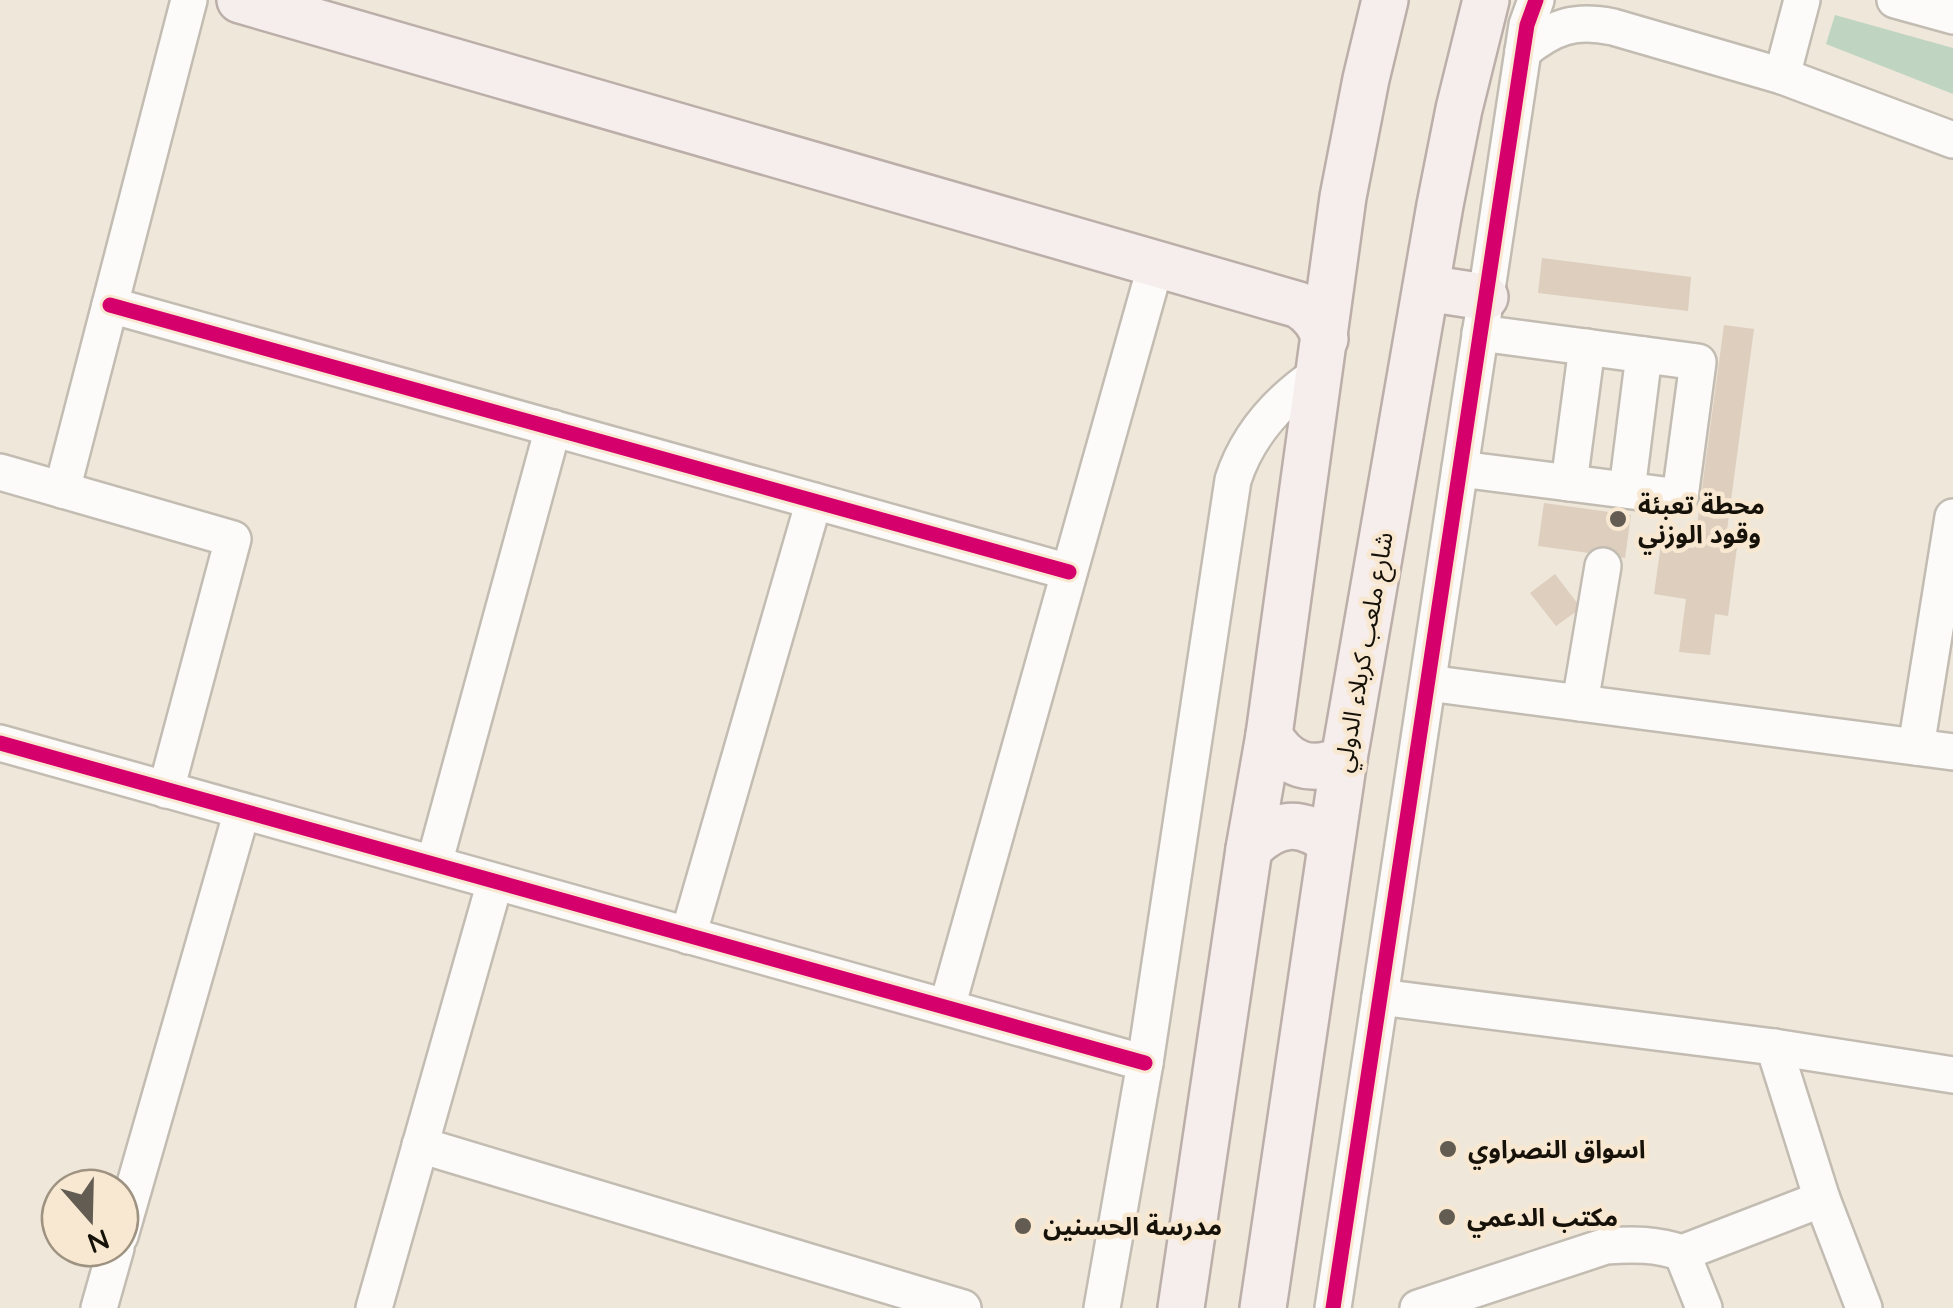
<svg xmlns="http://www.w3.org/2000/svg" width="1953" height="1308" font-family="Quicksand,'Noto Sans Arabic',sans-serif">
<rect width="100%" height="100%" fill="#efe7da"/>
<!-- green -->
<polygon fill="#bfd5c1" points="1835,15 1953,48 1953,94 1826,44"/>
<!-- building -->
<g fill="#ddcebe">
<polygon points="1542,258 1691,277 1688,311 1538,293"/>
<polygon points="1724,325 1754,329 1725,545 1737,547 1728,616 1715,614 1710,655 1679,652 1686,599 1654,594 1661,544 1694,548"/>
<polygon points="1544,503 1631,515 1625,558 1538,546"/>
<polygon points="1555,574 1581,608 1556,626 1530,593"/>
</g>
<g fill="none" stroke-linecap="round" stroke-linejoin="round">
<!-- minor casing -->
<g stroke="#c2bcb2" stroke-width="40">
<g id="minor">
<polyline points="1895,0 1953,16"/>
<path d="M1523,51C1553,27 1574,19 1613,27L1782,76L1953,140"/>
<polyline points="1782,76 1802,0"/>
<polyline points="110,305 1069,572"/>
<polyline points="1460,469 1680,497 1698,362 1480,333"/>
<polyline points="0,472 233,539 166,790"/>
<polyline points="1569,483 1587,347"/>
<polyline points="62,490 189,0"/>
<polyline points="1627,490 1644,355"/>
<polyline points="1428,683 1953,752"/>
<polyline points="1580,703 1603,566"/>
<polyline points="0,743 1145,1063"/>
<polyline points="1916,747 1953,517"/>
<polyline points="434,864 553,428"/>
<polyline points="688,936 814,501"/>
<polyline points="1380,997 1774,1047 1953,1075"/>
<polyline points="947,1007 1156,264"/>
<polyline points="1774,1047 1822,1199"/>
<polyline points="420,1145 963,1308"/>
<polyline points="120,1236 242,811"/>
<polyline points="99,1308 116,1248"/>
<polyline points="374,1308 495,882"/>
<path d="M1102,1308L1145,1063L1233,480C1248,434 1278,401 1318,374"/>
<polyline points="1333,1308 1523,51 1527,25 1536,0"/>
<path d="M1418,1308L1606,1246C1633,1244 1657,1244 1682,1253"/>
<polyline points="1704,1308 1682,1253 1822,1199 1864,1308"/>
</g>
</g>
<!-- major casing -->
<g stroke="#bcaea8" stroke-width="50">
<g id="major">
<path d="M240,0L1299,305C1313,314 1320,324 1325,339"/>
<polyline points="1426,288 1485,297"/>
<path d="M1269,735C1287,766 1311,774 1344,759"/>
<path d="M1249,849C1275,822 1301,818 1330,843"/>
<polyline points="1181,1308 1249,849 1269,735 1343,197 1366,79 1385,0"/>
<polyline points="1263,1308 1344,759 1440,205 1459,109 1486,0"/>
</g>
</g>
<!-- minor -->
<use href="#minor" stroke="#fdfbf9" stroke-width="35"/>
<!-- major -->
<use href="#major" stroke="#f5eeec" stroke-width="45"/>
<!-- cycleway casing -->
<g stroke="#f8e8d1" stroke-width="21">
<g id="cycleway">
<polyline points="110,305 1069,572"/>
<polyline points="0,743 1145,1063"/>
<polyline points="1333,1308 1523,51 1527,25 1536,0"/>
</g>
</g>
<!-- cycleway -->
<use href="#cycleway" stroke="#d6006c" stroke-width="15"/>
</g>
<!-- markers -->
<g fill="#625c52" stroke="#f8e8d1" stroke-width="4">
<circle cx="1618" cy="519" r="10"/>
<circle cx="1448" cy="1149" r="10"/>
<circle cx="1447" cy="1217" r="10"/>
<circle cx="1023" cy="1226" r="10"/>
</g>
<g text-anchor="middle" stroke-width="9" stroke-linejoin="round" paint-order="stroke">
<!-- poi labels -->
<g font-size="25" font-weight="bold" fill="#161109" stroke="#f8e8d1" text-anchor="start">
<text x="1638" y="514">محطة تعبئة<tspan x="1638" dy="29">وقود الوزني</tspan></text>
<text x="1468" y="1158">اسواق النصراوي</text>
<text x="1467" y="1226">مكتب الدعمي</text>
<text x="1043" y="1235">مدرسة الحسنين</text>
</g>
<!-- street labels -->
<g font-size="25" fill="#161109" stroke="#f8e8d1">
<text transform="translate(1363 652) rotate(-80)" y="9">شارع ملعب كربلاء الدولي</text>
</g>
</g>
<!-- north arrow -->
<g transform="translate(90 1218) rotate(160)"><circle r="48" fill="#f8e8d1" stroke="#9e9281" stroke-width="2.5"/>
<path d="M0-8L18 38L0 25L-18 38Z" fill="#625c52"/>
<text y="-15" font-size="28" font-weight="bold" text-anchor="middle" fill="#161109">N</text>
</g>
</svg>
